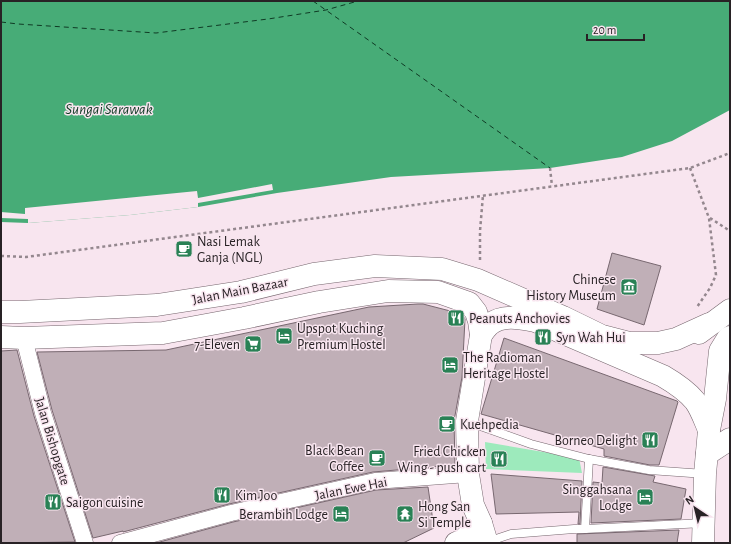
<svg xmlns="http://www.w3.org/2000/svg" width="731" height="544" font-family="'Alegreya Sans',sans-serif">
<rect width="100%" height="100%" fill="#f8e5ef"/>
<!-- green -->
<polygon fill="#9deabc" points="485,442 579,458 582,473 486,469"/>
<!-- water -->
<polygon fill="#47ac77" points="1,1 730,1 730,110 672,141 622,157 550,168 391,177 277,193 198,207 130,215 28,223 1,222"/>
<!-- pier -->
<polygon fill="#f8e5ef" points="272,184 273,190 198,203 198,207 130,215 28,223 28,219 1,218 1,212 25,214 25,208 197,191 198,198"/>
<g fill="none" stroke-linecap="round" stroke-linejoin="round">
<!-- ferry -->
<g stroke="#0f3a24" stroke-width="1" stroke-dasharray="5 4" stroke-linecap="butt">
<polyline points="313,1 550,168"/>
<polyline points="1,22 18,24 156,33 268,19 326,10 358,1"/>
</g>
</g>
<!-- building -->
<g fill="#c0afb7" stroke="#786870">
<polygon points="612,253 661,266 644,325 597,309"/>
<polygon points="418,304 423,304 462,314 465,319 462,377 454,421 455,465 373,472 229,504 123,532 123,531 93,538 52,410 37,352 166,350 369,307"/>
<polygon points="504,338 677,401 678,402 659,465 650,465 604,456 604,449 481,414"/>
<polygon points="17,350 34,416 75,542 1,543 1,351"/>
<polygon points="603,467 655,476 653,482 686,489 681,519 591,523 593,482 602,483"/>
<polygon points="491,474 582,481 580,524 578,524 579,512 496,514"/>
<polygon points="428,487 434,528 403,543 156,543 233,522 376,490"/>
<polygon points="679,530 677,543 577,543 577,534"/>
</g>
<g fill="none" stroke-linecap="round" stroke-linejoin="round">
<!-- lane casing -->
<g stroke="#76666e" stroke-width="9">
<g id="lane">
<polyline points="469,422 531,444 589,459 649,470 705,474"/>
<polyline points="585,529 589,459"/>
<polyline points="487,542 511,534 574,529 585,529 704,523"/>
</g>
</g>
<!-- street casing -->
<g stroke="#76666e" stroke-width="17">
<g id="street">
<polyline points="24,338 43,413 85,543"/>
<polyline points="120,543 231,513 375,481 468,474"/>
</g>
</g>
<!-- secondary casing -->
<g stroke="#76666e" stroke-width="23">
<g id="secondary">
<polyline points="1,312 20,312 157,305 241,292 314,274 375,266 442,269 478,280 563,317 602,336 629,343 658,343 676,339 709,324"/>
<polyline points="699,333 730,310"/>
<path d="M481,335C483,332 486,328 489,325C502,314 520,318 535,321L663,376C675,383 686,390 695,401C701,409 705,421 709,430"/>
<polyline points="1,337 24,338 163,333 244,318 319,302 388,291 438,292 469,303 476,312 479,321 481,335 467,421 468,474 473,505 481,523 487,543"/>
<polyline points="707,454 730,439"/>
<polyline points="456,543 463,540 481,523"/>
<polyline points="703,543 705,474 709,430 715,399 720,351 728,338 730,337"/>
</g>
</g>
<!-- path -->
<g stroke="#94878e" stroke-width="2.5" stroke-dasharray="3 3" stroke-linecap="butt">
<polyline points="550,168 552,186"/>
<polyline points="690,168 709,218 716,275 710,288 697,307"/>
<polyline points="710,218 730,231"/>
<polyline points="1,256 26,257 690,168 730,153"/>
<polyline points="480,260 480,231 483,195"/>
</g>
<!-- lane -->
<use href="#lane" stroke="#fff" stroke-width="8"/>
<!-- street -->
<use href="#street" stroke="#fff" stroke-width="16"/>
<!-- secondary -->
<use href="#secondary" stroke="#fff" stroke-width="22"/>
</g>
<!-- icons -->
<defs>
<g id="cafe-square" transform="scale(0.9)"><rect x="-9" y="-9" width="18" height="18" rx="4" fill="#298155" stroke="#f8e5ef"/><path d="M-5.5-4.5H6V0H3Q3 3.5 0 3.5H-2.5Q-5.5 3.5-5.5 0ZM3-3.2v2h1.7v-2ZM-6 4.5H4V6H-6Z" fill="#fff"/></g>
<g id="museum-square" transform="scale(0.9)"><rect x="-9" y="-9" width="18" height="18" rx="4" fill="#298155" stroke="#f8e5ef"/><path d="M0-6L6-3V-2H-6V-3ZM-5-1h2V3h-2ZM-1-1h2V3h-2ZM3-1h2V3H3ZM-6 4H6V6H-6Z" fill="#fff"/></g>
<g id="restaurant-square" transform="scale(0.9)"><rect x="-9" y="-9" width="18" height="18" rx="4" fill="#298155" stroke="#f8e5ef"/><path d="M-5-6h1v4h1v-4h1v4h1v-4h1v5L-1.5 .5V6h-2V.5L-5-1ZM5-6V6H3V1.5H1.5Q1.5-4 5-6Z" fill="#fff"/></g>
<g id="hotel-square" transform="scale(0.9)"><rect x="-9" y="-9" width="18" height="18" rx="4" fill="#298155" stroke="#f8e5ef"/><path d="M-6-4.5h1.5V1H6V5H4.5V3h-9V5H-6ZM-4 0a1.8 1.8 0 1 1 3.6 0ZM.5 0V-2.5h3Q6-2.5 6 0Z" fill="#fff"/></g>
<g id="supermarket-square" transform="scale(0.9)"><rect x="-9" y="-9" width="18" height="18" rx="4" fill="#298155" stroke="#f8e5ef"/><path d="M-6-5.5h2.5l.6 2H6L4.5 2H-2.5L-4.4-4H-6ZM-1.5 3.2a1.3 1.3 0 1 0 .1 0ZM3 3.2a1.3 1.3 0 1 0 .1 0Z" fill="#fff"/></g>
<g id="temple-square" transform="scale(0.9)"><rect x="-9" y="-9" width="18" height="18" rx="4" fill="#298155" stroke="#f8e5ef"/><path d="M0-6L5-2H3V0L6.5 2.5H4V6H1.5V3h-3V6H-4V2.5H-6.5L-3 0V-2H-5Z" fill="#fff"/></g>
</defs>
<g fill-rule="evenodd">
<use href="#cafe-square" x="184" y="249"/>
<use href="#museum-square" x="629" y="287"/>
<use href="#restaurant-square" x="456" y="318"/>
<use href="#hotel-square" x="284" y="336"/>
<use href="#restaurant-square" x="543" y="337"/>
<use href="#supermarket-square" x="253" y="344"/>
<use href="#hotel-square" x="450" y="365"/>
<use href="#cafe-square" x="447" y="424"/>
<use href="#restaurant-square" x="650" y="440"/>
<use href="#cafe-square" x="377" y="458"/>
<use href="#restaurant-square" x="499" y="459"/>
<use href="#restaurant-square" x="222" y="495"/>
<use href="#hotel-square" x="645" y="497"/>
<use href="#restaurant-square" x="53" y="502"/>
<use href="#hotel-square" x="341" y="514"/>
<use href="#temple-square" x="405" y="514"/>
</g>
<g text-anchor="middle" stroke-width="3" stroke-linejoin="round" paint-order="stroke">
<!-- poi labels -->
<g font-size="14" fill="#282225" stroke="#f8e5ef" text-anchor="start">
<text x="197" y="246">Nasi Lemak<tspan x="197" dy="16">Ganja (NGL)</tspan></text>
<text x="616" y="284" text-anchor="end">Chinese<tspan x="616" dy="16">History Museum</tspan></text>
<text x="469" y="323">Peanuts Anchovies</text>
<text x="297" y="333">Upspot Kuching<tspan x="297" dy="16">Premium Hostel</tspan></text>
<text x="556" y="342">Syn Wah Hui</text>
<text x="240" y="349" text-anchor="end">7-Eleven</text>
<text x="463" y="362">The Radioman<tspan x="463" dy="16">Heritage Hostel</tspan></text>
<text x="460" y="429">Kuehpedia</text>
<text x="637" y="445" text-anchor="end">Borneo Delight</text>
<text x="364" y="455" text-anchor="end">Black Bean<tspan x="364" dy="16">Coffee</tspan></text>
<text x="486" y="456" text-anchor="end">Fried Chicken<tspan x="486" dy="16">Wing - push cart</tspan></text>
<text x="632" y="494" text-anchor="end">Singgahsana<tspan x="632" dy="16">Lodge</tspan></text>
<text x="235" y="500">Kim Joo</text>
<text x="66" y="507">Saigon cuisine</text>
<text x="418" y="511">Hong San<tspan x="418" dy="16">Si Temple</tspan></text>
<text x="328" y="519" text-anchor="end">Berambih Lodge</text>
</g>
<!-- street labels -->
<g font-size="14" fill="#282225" stroke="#f8e5ef">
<text transform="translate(240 290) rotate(-11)" y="5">Jalan Main Bazaar</text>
<text transform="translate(53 441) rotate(73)" y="5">Jalan Bishopgate</text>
<text transform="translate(351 488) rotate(-11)" y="5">Jalan Ewe Hai</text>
</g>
<!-- water labels -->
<g font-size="15" font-style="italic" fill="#0f3a24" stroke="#f8e5ef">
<text x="109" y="114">Sungai Sarawak</text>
</g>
</g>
<!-- border -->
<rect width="731" height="544" fill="none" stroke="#282225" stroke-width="4"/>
<!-- north arrow -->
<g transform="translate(695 508) rotate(325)" stroke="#f8e5ef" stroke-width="3" paint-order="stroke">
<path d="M0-3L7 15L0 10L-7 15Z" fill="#282225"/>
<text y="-6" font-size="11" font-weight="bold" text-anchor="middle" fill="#282225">N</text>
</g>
<!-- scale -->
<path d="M587 34v6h57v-6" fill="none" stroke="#282225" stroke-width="2"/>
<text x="593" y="34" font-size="12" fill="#282225" stroke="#f8e5ef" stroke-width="3" paint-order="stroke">20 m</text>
</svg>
